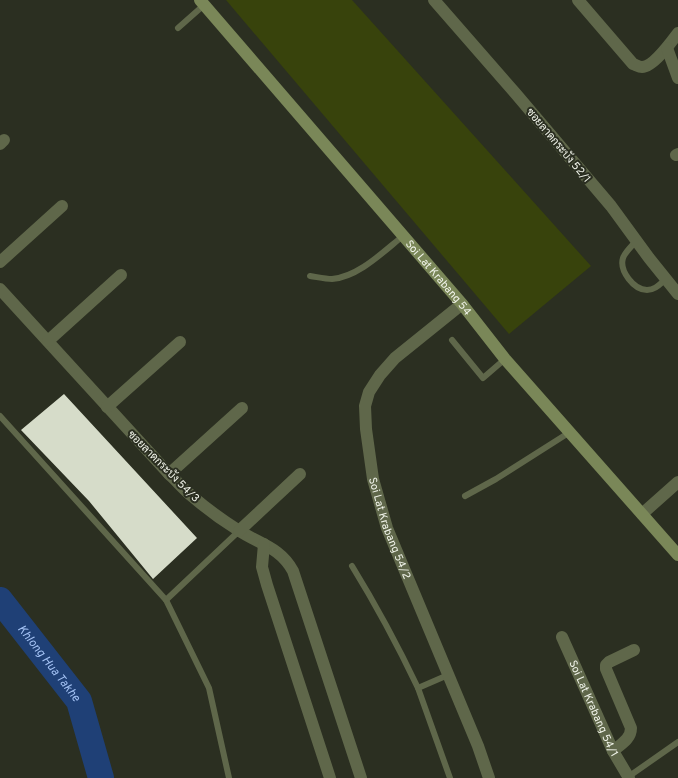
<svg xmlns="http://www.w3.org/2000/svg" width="678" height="778" font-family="Overpass,Sarabun,sans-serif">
<rect width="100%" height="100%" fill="#2b2f21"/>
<!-- green -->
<polygon fill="#38430c" points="226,0 352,0 591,266 509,334"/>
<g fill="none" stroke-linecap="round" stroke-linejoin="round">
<!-- river -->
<path stroke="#1f4076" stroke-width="26" id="s1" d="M0,600L79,701L101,778"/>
</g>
<!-- building -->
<polygon fill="#d6dcc9" points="64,394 197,538 153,579 89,501 21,430"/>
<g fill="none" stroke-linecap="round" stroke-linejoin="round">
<!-- lane -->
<g stroke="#5f674a" stroke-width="6">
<polyline points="178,28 204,5"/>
<path d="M636,241C632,246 625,252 623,258C619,271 634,290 647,290C655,290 660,284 666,279"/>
<path d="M310,276C317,277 325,279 332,279C358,277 383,252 403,236"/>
<polyline points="452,340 483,378 505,359"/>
<polyline points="0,416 166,600 209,688 229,778"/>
<polyline points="465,496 496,479 570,432"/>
<path d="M352,566C376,605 398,646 418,688"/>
<polyline points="166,600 239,531"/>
<polyline points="448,675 418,688 450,778"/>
<polyline points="628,777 678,742"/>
</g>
<!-- street -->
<g stroke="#5f674a" stroke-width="12">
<polyline points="434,0 516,94 611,206 649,258 678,294"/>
<path d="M578,0L633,64C636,65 639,67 642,67C653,67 672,41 678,33"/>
<polyline points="667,48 678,78"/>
<polyline points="0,144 4,140"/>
<polyline points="676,155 678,154"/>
<polyline points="0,262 62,206"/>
<path d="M0,289L169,474C177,481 184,490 193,497C207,509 222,520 238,530C259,544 280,547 293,571L361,778"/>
<path id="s2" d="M462,304L395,358L380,375L369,392L365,406L366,429L373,479L387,528L478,746L489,778"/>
<polyline points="48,341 121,275"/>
<polyline points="107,407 180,342"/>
<polyline points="169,474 242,408"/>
<polyline points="642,514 678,482"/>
<polyline points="239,531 300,474"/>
<polyline points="264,544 262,567 267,585 330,778"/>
<path id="s3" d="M562,637L613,751L629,778"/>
<path d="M613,751C621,744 631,739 631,728L606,669V665L609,662L634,650"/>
</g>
<!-- secondary -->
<path stroke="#7a8758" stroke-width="12" id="s4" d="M200,0L462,304L505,359L678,555"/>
</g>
<g text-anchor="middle" stroke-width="4" stroke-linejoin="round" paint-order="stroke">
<!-- street labels -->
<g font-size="11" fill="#f1f4ea" stroke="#2b2f21">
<text transform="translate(559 145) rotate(50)" y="4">ซอยลาดกระบัง 52/1</text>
<text dy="4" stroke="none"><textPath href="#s4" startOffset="366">Soi Lat Krabang 54</textPath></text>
<text transform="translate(164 466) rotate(45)" y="4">ซอยลาดกระบัง 54/3</text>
<text dy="4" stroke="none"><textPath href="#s2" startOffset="269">Soi Lat Krabang 54/2</textPath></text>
<text dy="4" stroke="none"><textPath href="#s3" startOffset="78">Soi Lat Krabang 54/1</textPath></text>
</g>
<!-- water labels -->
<g font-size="12" font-style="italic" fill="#a3c1f3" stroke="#2b2f21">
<text dy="4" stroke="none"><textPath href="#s1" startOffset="80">Khlong Hua Takhe</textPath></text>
</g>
</g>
</svg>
